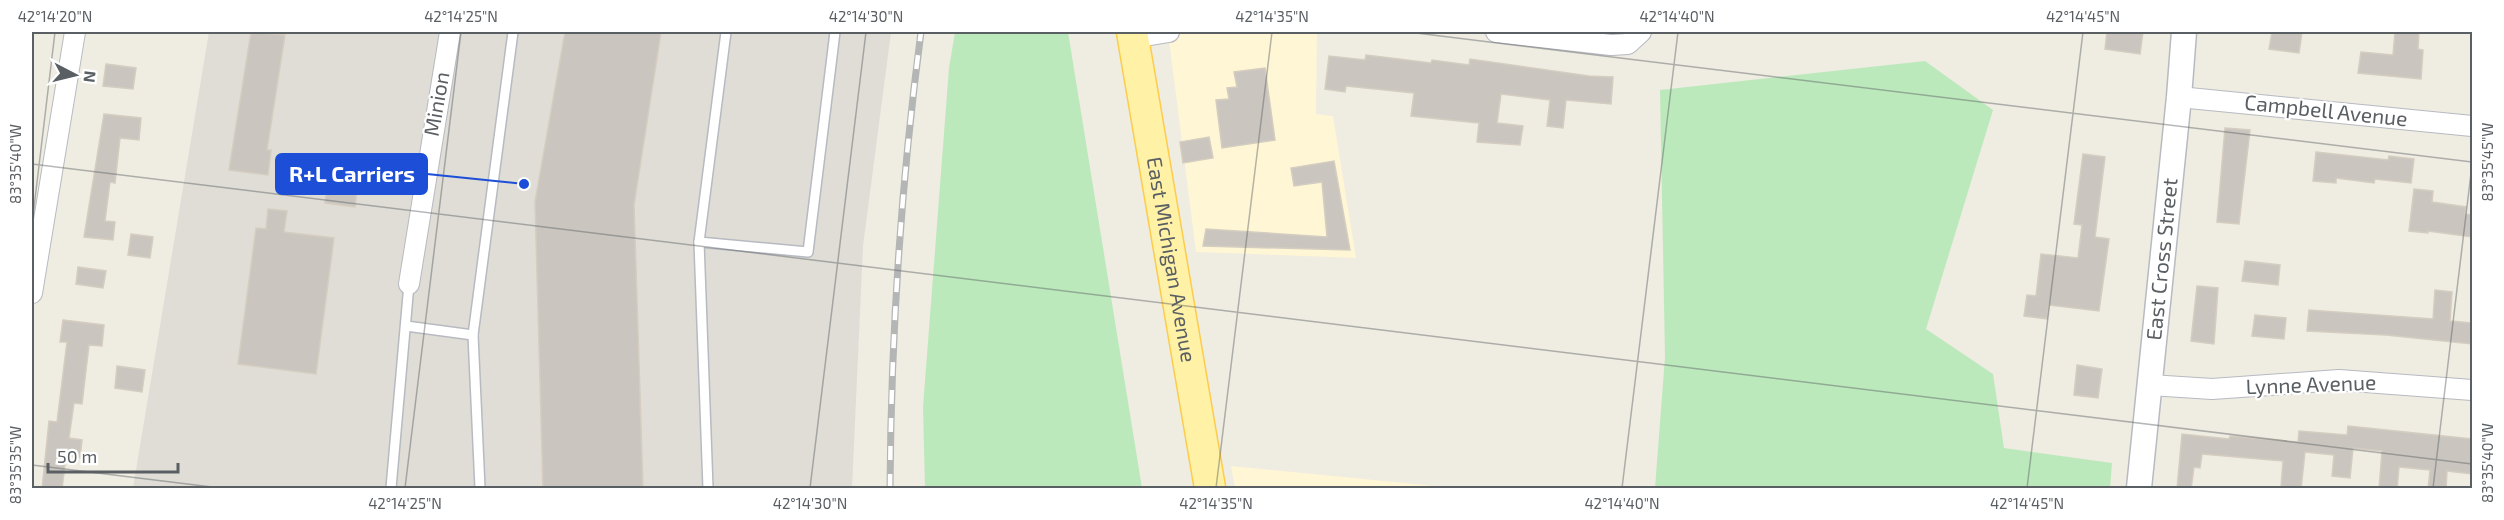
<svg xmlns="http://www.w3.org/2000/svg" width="2504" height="520" font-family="'Exo 2',sans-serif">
<rect width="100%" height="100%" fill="#efece2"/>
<!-- commercial -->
<g fill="#fff6d6">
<polygon points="1168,32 1317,32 1316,114 1333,116 1356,258 1196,252"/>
<polygon points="1231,466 1455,488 1235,488"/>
</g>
<!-- industrial -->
<polygon fill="#dfddd6" points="209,32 891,32 863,246 852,488 133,488"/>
<!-- green -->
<g fill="#bce9bc">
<polygon points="955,32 1068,32 1142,488 925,488 923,407 949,68"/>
<polygon points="1925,61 1993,110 1926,329 1993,374 2004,448 2112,463 2110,488 1655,488 1665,357 1660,90"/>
</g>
<!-- building -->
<g fill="#cac6bf" stroke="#d4cdc0" stroke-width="1.5">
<polygon points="251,32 285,35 267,150 271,150 268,175 229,170"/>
<polygon points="565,32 661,32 634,205 643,489 543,489 535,202"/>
<polygon points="2107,32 2143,32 2140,54 2105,49"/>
<polygon points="2272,32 2302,32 2299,53 2269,49"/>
<polygon points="2395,32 2419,32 2418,49 2423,50 2421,79 2358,73 2361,52 2393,55"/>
<polygon points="1366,55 1431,63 1432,60 1469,65 1470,59 1589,76 1613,77 1611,104 1566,100 1563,128 1547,126 1550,100 1501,94 1497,123 1523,126 1520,145 1477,142 1479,123 1411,116 1414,93 1346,86 1345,92 1325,89 1329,56 1365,60"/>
<polygon points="106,64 136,68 133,89 103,86"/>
<polygon points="1265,68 1275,140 1222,148 1216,100 1229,99 1227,88 1237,87 1234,72"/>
<polygon points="104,114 141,118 139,140 120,138 115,183 110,182 105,221 115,222 113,240 84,237"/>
<polygon points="2225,128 2250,130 2239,224 2217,222"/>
<polygon points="1209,137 1213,158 1183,163 1180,142"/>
<polygon points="2316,152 2388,160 2389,156 2414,159 2411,183 2375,179 2374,183 2336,178 2336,183 2313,181"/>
<polygon points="2083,154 2105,157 2095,237 2109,239 2099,311 2049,305 2047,319 2024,316 2027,295 2036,296 2041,254 2078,258 2082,225 2074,224"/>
<polygon points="1334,161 1350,250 1203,246 1206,229 1327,237 1322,182 1294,186 1291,168"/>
<polygon points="328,178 358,181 355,207 325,203"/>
<polygon points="2414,189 2433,191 2432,202 2466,207 2465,214 2472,215 2472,237 2428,231 2428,233 2409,231"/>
<polygon points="268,209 287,211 284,232 334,238 316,374 238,364 256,228 266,229"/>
<polygon points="131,234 153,237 150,258 128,255"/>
<polygon points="2245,261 2280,265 2278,285 2242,281"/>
<polygon points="78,267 106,271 103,288 76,284"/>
<polygon points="2197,286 2218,288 2214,344 2191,341"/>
<polygon points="2435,290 2452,292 2450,321 2472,323 2472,344 2386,335 2307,331 2309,310 2433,319"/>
<polygon points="2255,315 2286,318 2284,339 2252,336"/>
<polygon points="63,320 104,325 102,346 89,345 82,404 74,403 69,438 82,440 80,458 66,456 62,489 42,489 49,421 57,422 67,342 60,342"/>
<polygon points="2077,365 2102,369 2098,398 2074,395"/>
<polygon points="117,366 145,370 142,392 115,388"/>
<polygon points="2348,426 2472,439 2472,474 2447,471 2446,489 2428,489 2430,470 2399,467 2397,489 2379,489 2382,451 2353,448 2350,478 2332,476 2334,455 2305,452 2301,489 2294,489 2281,487 2283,461 2202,454 2200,468 2194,467 2191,489 2177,489 2182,434 2229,439 2230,436 2298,442 2299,431 2347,435"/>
</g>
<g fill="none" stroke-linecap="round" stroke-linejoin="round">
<!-- service casing -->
<g stroke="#b7bac0" stroke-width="12">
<g id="service">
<polyline points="699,242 808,252 835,32"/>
<polyline points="406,326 473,335"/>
<polyline points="391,488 409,284"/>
<polyline points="480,488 473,335 513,32"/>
<polyline points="708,488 699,242 726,32"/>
</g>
</g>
<!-- minor casing -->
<g stroke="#b7bac0" stroke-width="22">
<g id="minor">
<polyline points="1496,32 1611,45 1628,44 1641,32"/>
<polyline points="1133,38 1169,32"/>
<polyline points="2179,97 2472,126"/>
<polyline points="409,284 450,32"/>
<polyline points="32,293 75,32"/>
<polyline points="2150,385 2212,389 2339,380 2472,390"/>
</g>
</g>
<!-- tertiary casing -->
<g stroke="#b7bac0" stroke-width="27">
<g id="tertiary">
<path id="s1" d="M2139,488L2179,97L2184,32"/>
</g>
</g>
<!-- primary casing -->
<g stroke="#fdcc4c" stroke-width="33">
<g id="primary">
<path id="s2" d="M1132,32L1210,488"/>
</g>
</g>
<!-- service -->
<use href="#service" stroke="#fff" stroke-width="9"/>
<!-- minor -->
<use href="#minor" stroke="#fff" stroke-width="20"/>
<!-- tertiary -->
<use href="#tertiary" stroke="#fff" stroke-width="24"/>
<!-- primary -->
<use href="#primary" stroke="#fff1a6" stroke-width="30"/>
<!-- rail casing -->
<g stroke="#b4b5b5" stroke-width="7">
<path id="rail" d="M890,488C891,336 901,183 921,32"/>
</g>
<!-- rail -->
<use href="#rail" stroke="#fff" stroke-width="4.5" stroke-dasharray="14" stroke-linecap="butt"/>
</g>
<!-- ticks -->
<path fill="none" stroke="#5a5f64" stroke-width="1.5" stroke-opacity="0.45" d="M1408,32L2472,162M32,164L2472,464M32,224L55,32M32,465L220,488M405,488L461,32M810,488L866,32M1216,488L1272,32M1622,488L1678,32M2027,488L2083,32M2433,488L2472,165"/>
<g text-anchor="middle" stroke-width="4.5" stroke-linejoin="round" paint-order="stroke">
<!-- street labels -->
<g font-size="21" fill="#5a5f64" stroke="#fff">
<text transform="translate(437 104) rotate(-80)" y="7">Minion</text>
<text transform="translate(2326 111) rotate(6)" y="7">Campbell Avenue</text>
<text dy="7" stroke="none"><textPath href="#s2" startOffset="231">East Michigan Avenue</textPath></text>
<text dy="7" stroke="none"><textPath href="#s1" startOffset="230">East Cross Street</textPath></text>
<text transform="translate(2311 385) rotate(-2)" y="7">Lynne Avenue</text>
</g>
</g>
<!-- callouts -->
<path fill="none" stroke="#1d4ed8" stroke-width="2" d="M524 184L427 174"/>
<circle fill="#1d4ed8" stroke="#fff" stroke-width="2" cx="524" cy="184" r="6"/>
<rect fill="#1d4ed8" stroke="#1d4ed8" stroke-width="2" x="276" y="154" width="151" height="40" rx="6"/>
<g font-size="22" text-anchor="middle" font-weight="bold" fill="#fff">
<text x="352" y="182">R+L Carriers</text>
</g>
<!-- border -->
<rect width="2504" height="520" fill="none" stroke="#ffffff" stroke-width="66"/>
<!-- north arrow -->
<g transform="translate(75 75) rotate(97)" stroke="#ffffff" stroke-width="4.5" paint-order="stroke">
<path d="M0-4.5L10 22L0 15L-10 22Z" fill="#5a5f64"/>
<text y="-9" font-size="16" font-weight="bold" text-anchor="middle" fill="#5a5f64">N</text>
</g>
<!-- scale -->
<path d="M48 463v9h130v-9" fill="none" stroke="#5a5f64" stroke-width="3"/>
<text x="57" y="463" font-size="18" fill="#5a5f64" stroke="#ffffff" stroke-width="4.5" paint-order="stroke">50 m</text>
<rect x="33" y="33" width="2438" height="454" fill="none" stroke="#5a5f64" stroke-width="2"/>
<g font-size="15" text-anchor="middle" fill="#5a5f64">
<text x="55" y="22">42°14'20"N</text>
<text x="461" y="22">42°14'25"N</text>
<text x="866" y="22">42°14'30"N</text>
<text x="1272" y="22">42°14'35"N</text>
<text x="1677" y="22">42°14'40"N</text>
<text x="2083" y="22">42°14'45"N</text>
<text transform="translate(2488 162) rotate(-90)" y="5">83°35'45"W</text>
<text transform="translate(16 164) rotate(-90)" y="5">83°35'40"W</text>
<text transform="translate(2488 463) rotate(-90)" y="5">83°35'40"W</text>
<text transform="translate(16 465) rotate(-90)" y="5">83°35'35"W</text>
<text x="405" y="509">42°14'25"N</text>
<text x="810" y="509">42°14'30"N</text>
<text x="1216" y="509">42°14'35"N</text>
<text x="1622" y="509">42°14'40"N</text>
<text x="2027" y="509">42°14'45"N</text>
</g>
</svg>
